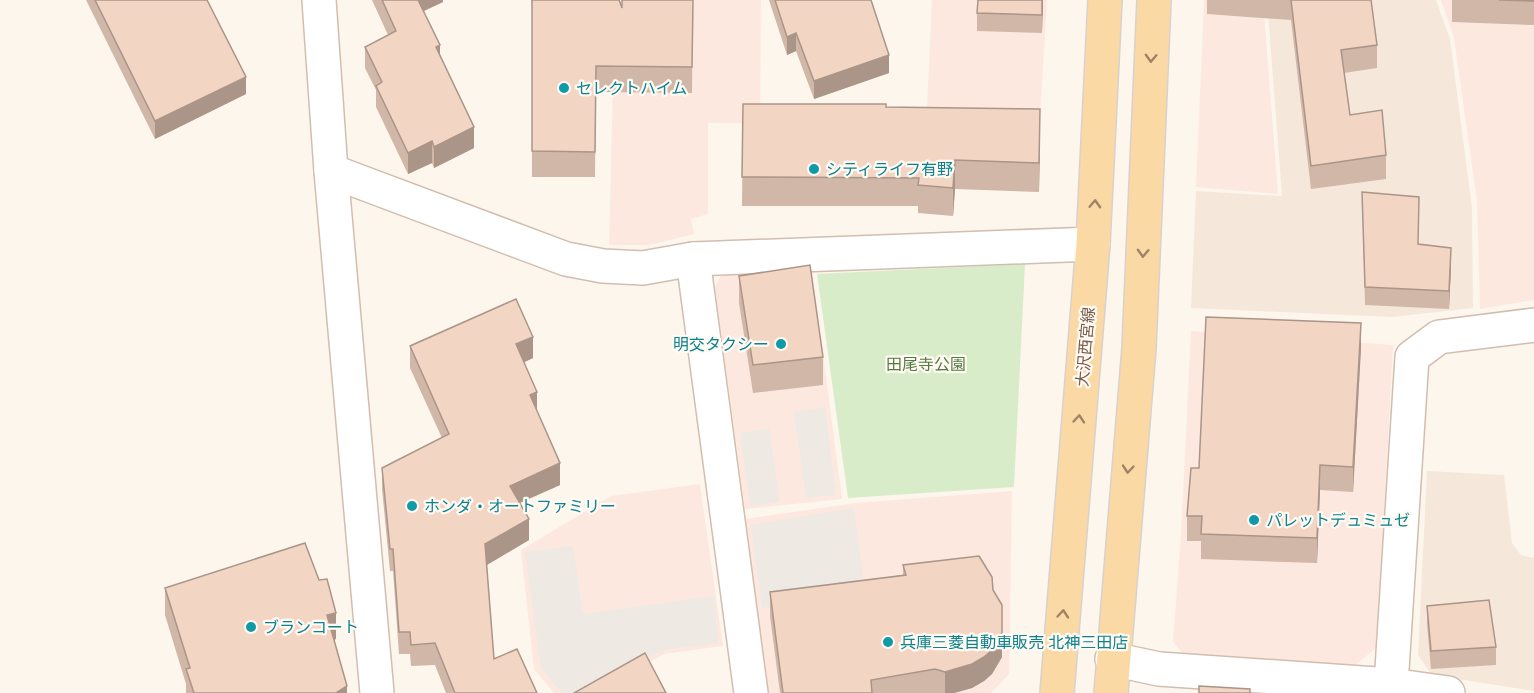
<svg xmlns="http://www.w3.org/2000/svg" width="1534" height="693" font-family="'PT Sans','Noto Sans JP',sans-serif">
<rect width="100%" height="100%" fill="#fdf6ec"/>
<!-- residential -->
<g fill="#f5e8da">
<polygon points="1267,0 1436,0 1450,39 1472,208 1473,308 1392,317 1191,308 1196,191 1282,196"/>
<polygon points="1427,471 1504,475 1512,543 1521,555 1534,558 1534,691 1432,675 1418,655"/>
</g>
<!-- commercial -->
<g fill="#fde8e0">
<polygon points="615,0 761,0 760,123 708,123 708,214 691,219 694,234 649,245 609,245"/>
<polygon points="932,0 1047,0 1039,133 926,128"/>
<polygon points="1204,0 1263,0 1278,194 1196,187"/>
<polygon points="1441,0 1534,0 1534,300 1480,309 1477,201 1454,38"/>
<polygon points="811,263 842,499 745,509 715,287 726,266"/>
<polygon points="1191,331 1393,345 1377,647 1352,668 1190,662 1173,642 1181,534"/>
<polygon points="700,484 723,646 664,654 592,693 554,693 534,669 521,550 611,496"/>
<polygon points="1012,491 1009,674 991,693 768,693 745,519 856,503"/>
</g>
<!-- industrial -->
<g fill="#efe9e4">
<polygon points="825,407 836,495 806,498 794,412"/>
<polygon points="769,428 780,502 750,506 740,433"/>
<polygon points="854,508 866,597 762,608 751,525"/>
<polygon points="573,546 583,614 714,596 718,643 663,650 585,693 562,693 541,668 525,552"/>
</g>
<!-- green -->
<polygon fill="#d8ecc9" points="1025,264 1014,487 848,498 817,274"/>
<g fill="none" stroke-linecap="round" stroke-linejoin="round">
<!-- minor casing -->
<g stroke="#d1beb0" stroke-width="36">
<g id="minor">
<polyline points="331,171 566,259 603,266 643,268 693,259 1093,244"/>
<polyline points="693,259 751,693"/>
<polyline points="1112,659 1159,669 1391,685 1448,693"/>
<polyline points="1391,685 1412,357 1439,337 1534,325"/>
</g>
</g>
<!-- tertiary casing -->
<g stroke="#d1beb0" stroke-width="36">
<polyline id="tertiary" points="319,0 331,171 377,693"/>
</g>
<!-- primary casing -->
<g stroke="#dad1cd" stroke-width="36">
<g id="primary">
<polyline points="1057,693 1093,244 1105,0"/>
<polyline points="1111,693 1139,348 1154,0"/>
</g>
</g>
<!-- minor -->
<use href="#minor" stroke="#fff" stroke-width="33"/>
<!-- tertiary -->
<use href="#tertiary" stroke="#fff" stroke-width="33"/>
<!-- primary -->
<use href="#primary" stroke="#fbd9a5" stroke-width="33"/>
</g>
<!-- wall -->
<g fill="#d1b7a8">
<polygon points="86,0 207,0 246,94 155,139"/>
<polygon points="372,0 443,0 443,2 424,11 474,148 434,168 432,163 408,174 376,107 376,90 365,68 365,47 388,35"/>
<polygon points="531,0 619,0 622,8 693,0 692,93 596,92 595,177 532,177 532,4"/>
<polygon points="769,0 871,0 889,73 814,99 796,51 787,55"/>
<polygon points="1043,0 1042,33 977,31 977,13"/>
<polygon points="1207,0 1371,0 1377,45 1377,68 1344,73 1350,115 1386,155 1386,179 1311,189 1291,20 1207,14"/>
<polygon points="1452,0 1534,0 1534,25 1452,22"/>
<polygon points="743,104 886,107 1040,138 1039,192 955,189 953,216 918,213 918,206 742,206"/>
<polygon points="1362,192 1419,215 1418,244 1451,266 1449,309 1365,305"/>
<polygon points="739,276 823,357 823,385 753,393 739,303"/>
<polygon points="410,346 533,358 524,362 537,411 560,485 520,503 529,540 487,565 494,659 537,693 446,693 435,665 411,666 410,654 399,654 393,571 390,571 382,489 382,468 442,438 410,368"/>
<polygon points="1361,348 1353,492 1320,490 1317,563 1201,559 1201,541 1187,541 1187,516 1199,468"/>
<polygon points="903,565 993,590 1002,657 992,674 984,681 972,688 954,693 780,693 770,616 770,592 903,575"/>
<polygon points="165,588 336,639 334,640 347,693 186,693 186,684 165,615"/>
<polygon points="1427,606 1496,647 1496,665 1431,669 1427,624"/>
</g>
<!-- shaded-wall -->
<g fill="#aa9588">
<polygon points="415,0 443,0 443,2 415,15"/>
<polygon points="1042,0 1043,0 1042,33"/>
<polygon points="796,33 796,51 787,55 787,37"/>
<polygon points="440,45 440,67 436,47"/>
<polygon points="889,55 889,73 814,99 814,81"/>
<polygon points="246,77 246,94 155,139 155,121"/>
<polygon points="1040,109 1040,138 1039,192 1039,163"/>
<polygon points="474,127 474,148 434,168 434,147"/>
<polygon points="432,141 432,163 408,174 408,153"/>
<polygon points="955,160 955,189 953,216 953,188"/>
<polygon points="1451,248 1451,266 1449,309 1449,291"/>
<polygon points="1361,323 1361,348 1353,492 1353,467"/>
<polygon points="533,337 533,358 516,366 516,344"/>
<polygon points="537,392 537,413 530,395"/>
<polygon points="560,463 560,485 510,507 510,486"/>
<polygon points="1320,465 1320,490 1317,563 1317,538"/>
<polygon points="529,519 529,540 485,566 485,544"/>
<polygon points="336,613 336,639 327,642 327,615"/>
<polygon points="1002,633 1002,657 992,674 984,681 972,688 954,693 945,693 945,672"/>
<polygon points="347,686 347,693 336,693"/>
</g>
<!-- building -->
<g fill="#f3d5c3" stroke="#aa9588" stroke-width="1.5">
<polygon points="95,0 207,0 246,77 155,121"/>
<polygon points="382,0 418,0 440,45 436,47 474,127 434,147 432,141 408,153 376,86 382,82 365,47 396,31"/>
<polygon points="532,0 619,0 622,8 622,0 693,0 692,67 596,66 595,152 532,151"/>
<polygon points="775,0 871,0 889,55 814,81 796,33 787,37"/>
<polygon points="978,0 1042,0 1042,15 977,13"/>
<polygon points="1291,0 1371,0 1377,45 1341,50 1350,115 1382,110 1386,155 1311,166"/>
<polygon points="1499,0 1534,0 1534,1"/>
<polygon points="743,104 886,104 886,107 1040,109 1039,163 955,160 953,188 918,185 919,178 742,177"/>
<polygon points="1362,192 1419,197 1418,244 1451,248 1449,291 1365,287"/>
<polygon points="810,265 823,357 753,365 739,276"/>
<polygon points="516,299 533,337 516,344 537,392 530,395 560,463 510,486 529,519 485,544 494,659 517,649 537,693 455,693 435,643 411,645 410,632 399,632 393,549 390,549 382,468 449,434 410,346"/>
<polygon points="1206,317 1361,323 1353,467 1320,465 1317,538 1201,534 1202,516 1187,516 1191,468 1199,468"/>
<polygon points="305,543 319,580 327,579 336,613 327,615 347,686 336,693 194,693 186,669 190,668 165,588"/>
<polygon points="979,556 992,577 993,590 1002,605 1002,633 992,650 984,657 972,664 945,672 935,669 871,680 872,693 783,693 770,592 906,575 903,565"/>
<polygon points="1489,600 1496,647 1431,651 1427,606"/>
<polygon points="645,653 666,693 574,693"/>
<polygon points="1199,686 1250,689 1250,693 1199,693"/>
</g>
<!-- one-way arrows -->
<defs><path id="oneway-chevron" d="M-2-3.5L2.5 0L-2 3.5" fill="none" stroke-width="1.6" stroke-linecap="round" stroke-linejoin="round" transform="scale(1.5)"/></defs>
<g stroke="#a18267">
<use href="#oneway-chevron" transform="translate(1151 58) rotate(92)"/>
<use href="#oneway-chevron" transform="translate(1095 204) rotate(-87)"/>
<use href="#oneway-chevron" transform="translate(1143 253) rotate(92)"/>
<use href="#oneway-chevron" transform="translate(1079 419) rotate(-85)"/>
<use href="#oneway-chevron" transform="translate(1128 469) rotate(95)"/>
<use href="#oneway-chevron" transform="translate(1063 614) rotate(-85)"/>
</g>
<!-- markers -->
<g fill="#0f9aa8" stroke="#fffaf3" stroke-width="2">
<circle cx="564" cy="88" r="6"/>
<circle cx="814" cy="169" r="6"/>
<circle cx="781" cy="344" r="6"/>
<circle cx="412" cy="506" r="6"/>
<circle cx="1254" cy="520" r="6"/>
<circle cx="251" cy="627" r="6"/>
<circle cx="888" cy="642" r="6"/>
</g>
<g text-anchor="middle" stroke-width="4.5" stroke-linejoin="round" paint-order="stroke">
<!-- culture labels -->
<g font-size="16" fill="#0d838f" stroke="#fffaf3" text-anchor="start">
<text x="576" y="94">セレクトハイム</text>
<text x="826" y="175">シティライフ有野</text>
<text x="769" y="350" text-anchor="end">明交タクシー</text>
<text x="424" y="512">ホンダ・オートファミリー</text>
<text x="1266" y="526">パレットデュミュゼ</text>
<text x="263" y="633">ブランコート</text>
<text x="900" y="648">兵庫三菱自動車販売 北神三田店</text>
</g>
<!-- street labels -->
<g font-size="16" fill="#7a5c4d" stroke="#fffaf3">
<text transform="translate(1085 347) rotate(-85)" y="6">大沢西宮線</text>
</g>
<!-- park labels -->
<g font-size="16" fill="#537a41" stroke="#fffaf3">
<text x="926" y="370">田尾寺公園</text>
</g>
</g>
</svg>
